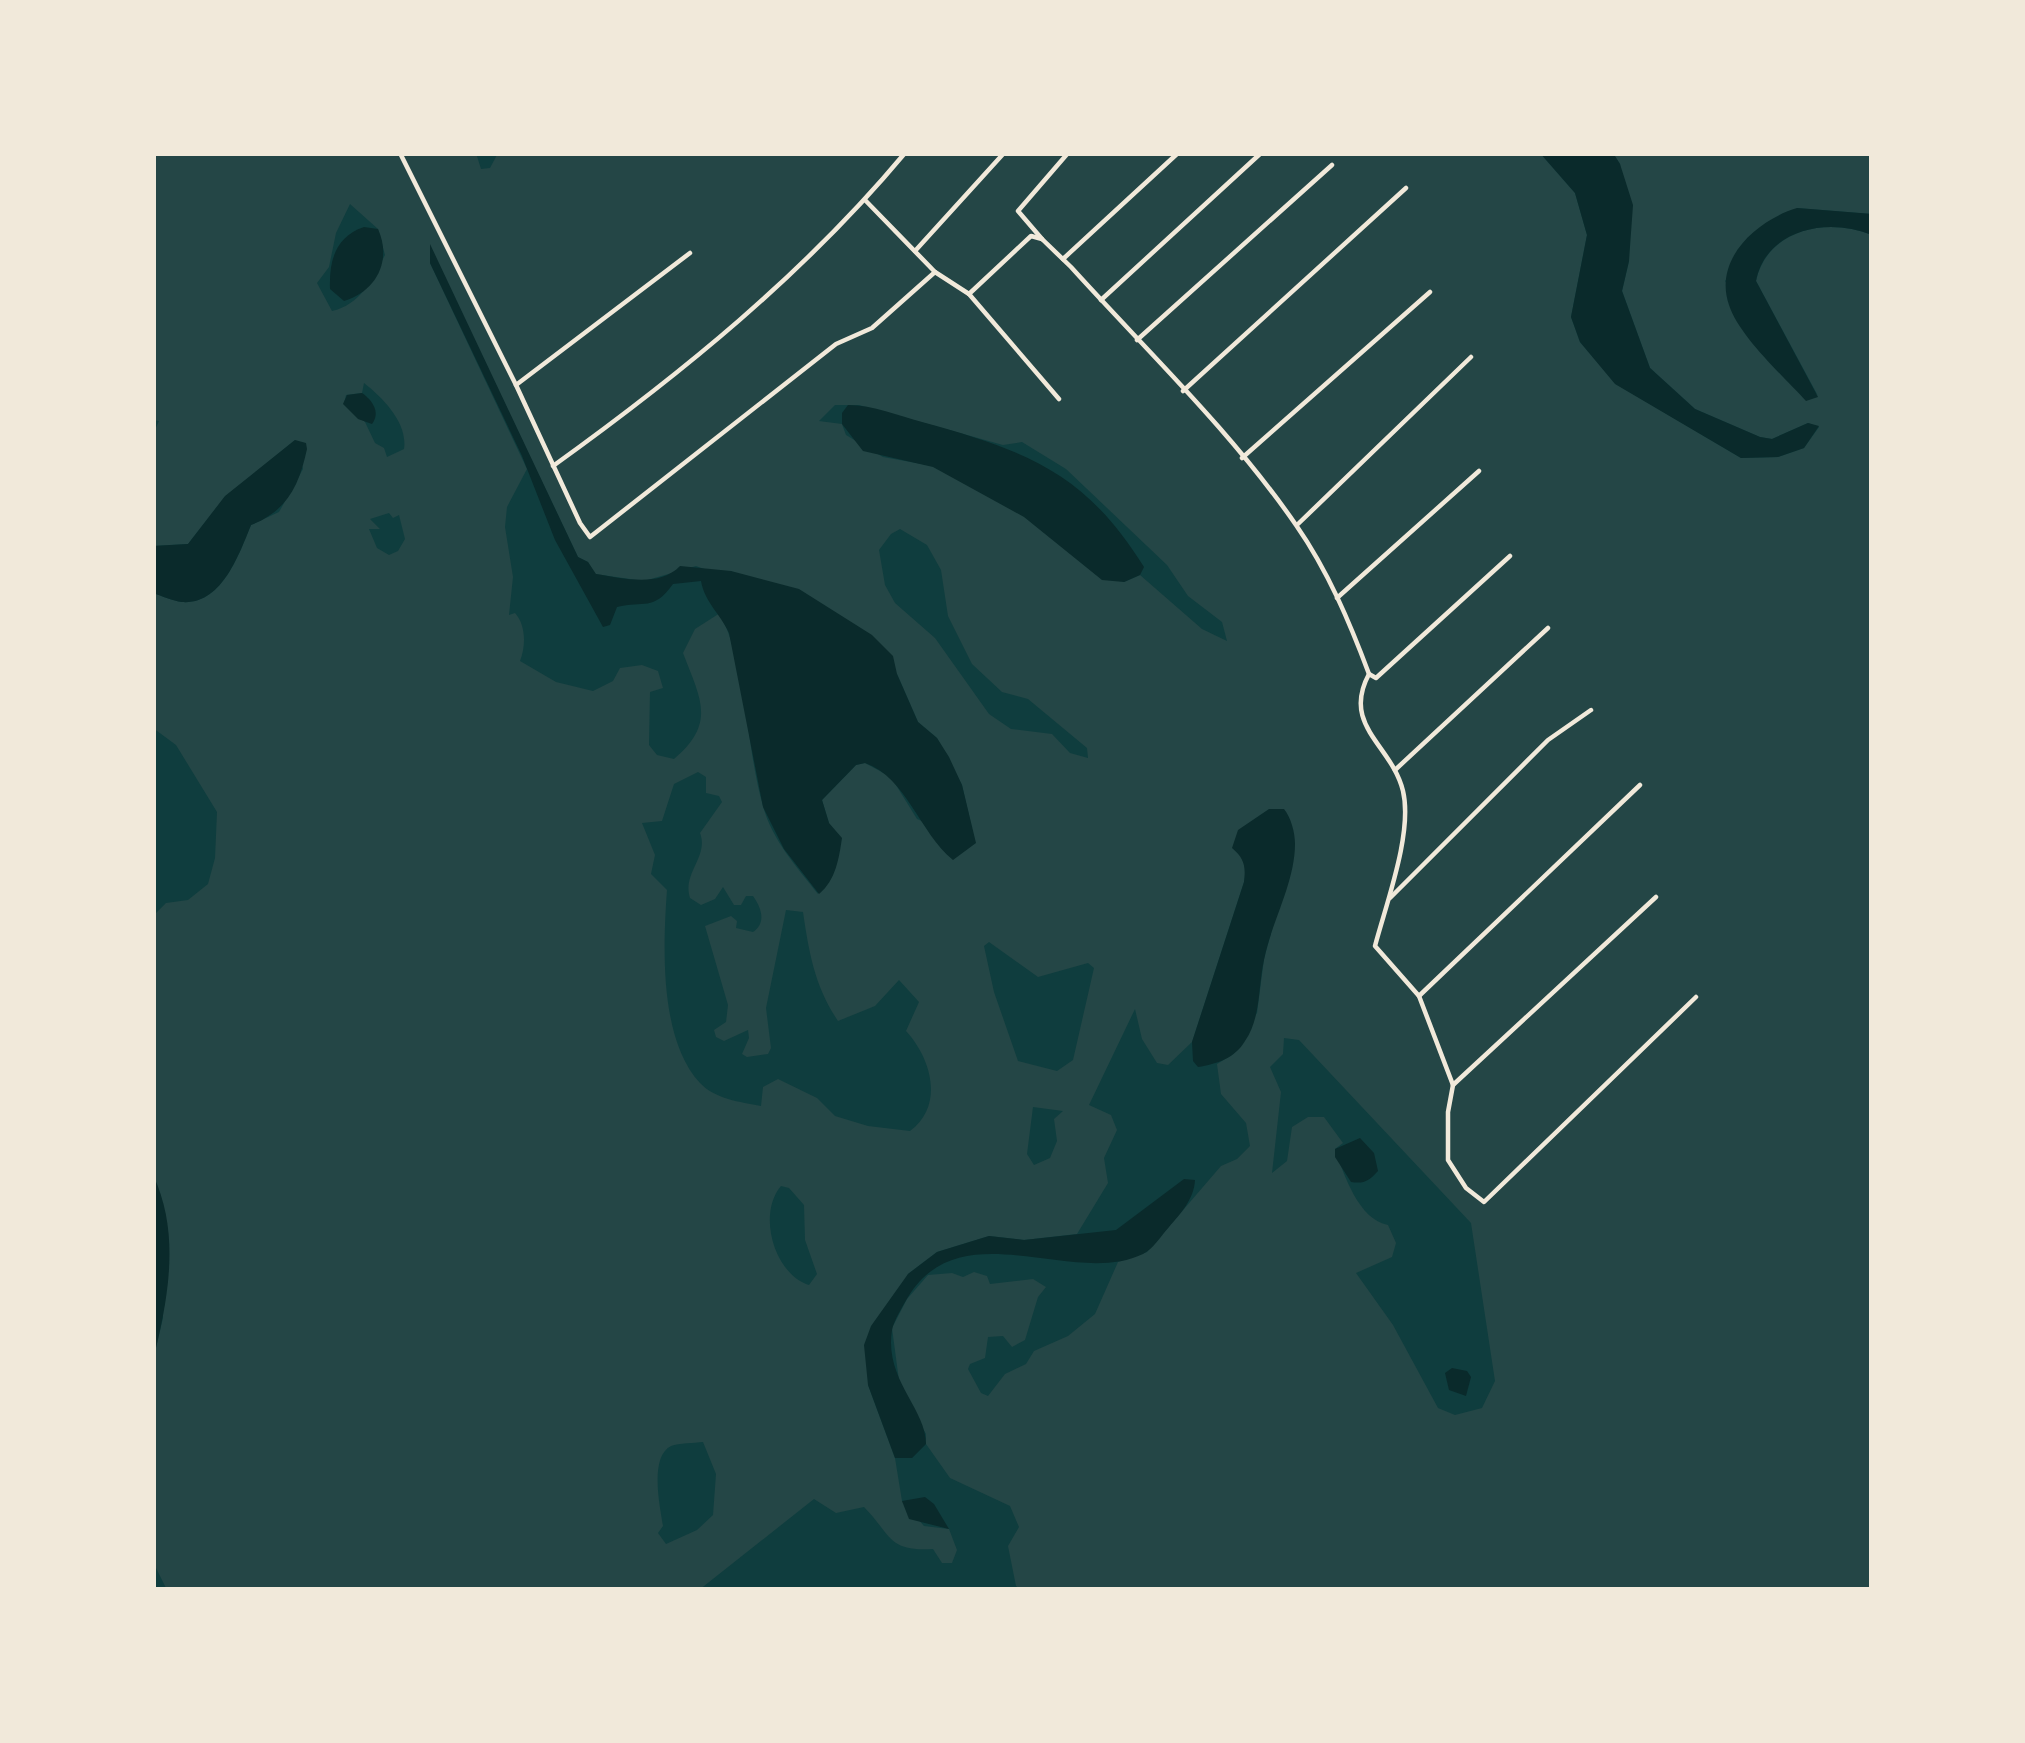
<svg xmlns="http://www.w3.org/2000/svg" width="2025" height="1743" font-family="'Roboto Condensed',sans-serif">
<rect width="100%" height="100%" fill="#0f3d3e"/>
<!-- green -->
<path fill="#244646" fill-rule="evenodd" d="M153,153H476L481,169L490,168L498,153H1540L1575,193L1587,235L1571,317L1580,342L1616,384L1741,458L1778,457L1804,448L1819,427L1808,423L1772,439L1760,437L1695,409L1650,368L1622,291L1629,261L1620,164L1613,153H1872V214L1797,208L1725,281L1818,396L1756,281C1767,230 1826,216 1872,235V1590H1021L1016,1586L1008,1546L1019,1527L1010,1506L950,1478L926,1444V1434L900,1388L892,1328L907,1299L928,1275L952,1273L963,1277L974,1272L987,1276L990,1284L1033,1279L1046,1287L1038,1297L1025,1340L1012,1347L1003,1336L988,1337L985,1358L970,1364L968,1369L981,1393L988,1396L1005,1374L1026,1364L1034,1351L1068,1336L1095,1314L1118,1262L1147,1252L1221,1166L1237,1159L1250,1146L1246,1123L1221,1094L1217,1064L1232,1055L1257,1013L1264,959L1295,844L1241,856L1246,869L1244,882L1192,1042L1168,1065L1157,1063L1142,1039L1135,1009L1089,1105L1111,1115L1117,1130L1104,1158L1108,1183L1077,1234L1024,1240L989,1236L937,1252L908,1274L868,1385L895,1458L902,1501L924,1526L949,1529L957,1550L952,1563H942L933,1549C887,1552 891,1534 864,1507L836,1513L814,1499L699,1590H167L153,1562V1360L163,1318L158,1187L153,1175L154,915L166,903L188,900L208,884L215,858L217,812L176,745L153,728V593C162,596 173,601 182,602C222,605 239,554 251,525L279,512L303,469L295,440L225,497L188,544L153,546V434L159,421L153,420ZM350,204L378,229L385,255C373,279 360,305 332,311L317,283L329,267L336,233ZM430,247L578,557L588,562L595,574L644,581L696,566L712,572L731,571L897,674L918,722L937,738L962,785L975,842L917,819L891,777L865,763L856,765L822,800L829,823L818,894C797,867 772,840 763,806C745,743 749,674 720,613L695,629L683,653C700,698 717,723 674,759L657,755L649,745L650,692L663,688L658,671L642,665L620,668L613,681L593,691L556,682L520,661C526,646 526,625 515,613L509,615L513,577L505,527L507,507L527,469L430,263ZM364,383C383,398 408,423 404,449L387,457L384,448L375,443L365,422L344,404L346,395L362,393ZM835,405H859L1003,445L1022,442L1066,469L1167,565L1188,596L1222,622L1227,641L1202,629L1140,575L1124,582L1024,516L933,466L883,457L846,435L842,424L819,421ZM389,513L393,518L399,515L405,539L398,551L389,555L377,548L369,529H380L370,519ZM900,529L927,545L941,570L948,616L972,664L1002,692L1028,699L1087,748L1088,758L1070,753L1052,734L1011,729L989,714L935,638L895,603L885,585L879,550L891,534ZM698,772L706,777V793L719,796L722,802L700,833C709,857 682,873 690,898L701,905L715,899L723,887L734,905H741L746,896H753C761,907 767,923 753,932L736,928L737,921L731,916L705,926L728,1005L726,1022L714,1030L716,1037L724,1041L748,1030L749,1038L742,1054L747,1057L768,1054L771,1048L766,1008L786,910L803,912C809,953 815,987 838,1021L875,1006L899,980L919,1002L906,1031C931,1058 945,1105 910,1131L868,1126L835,1116L817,1098L778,1079L763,1087L761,1106C740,1102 715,1099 700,1083C659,1039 663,946 667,890L651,874L655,855L642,823L662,821L674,784ZM989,942L1038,977L1088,963L1094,968L1073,1060L1057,1071L1018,1061L994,992L984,946ZM1284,1038L1299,1040L1471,1223L1495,1381L1482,1408L1455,1415L1438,1408L1393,1325L1356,1273L1392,1257L1396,1243L1388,1225C1359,1220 1344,1175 1335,1149L1343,1143L1324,1117H1308L1292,1127L1287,1161L1272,1173L1281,1092L1270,1067L1283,1054ZM1033,1107L1063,1111L1054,1119L1057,1141L1050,1158L1034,1165L1027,1154ZM781,1186L789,1188L804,1205L805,1240L817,1274L809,1285C774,1274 757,1214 781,1186ZM703,1442L716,1474L713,1515L697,1530L666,1544L658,1533L663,1526C660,1507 649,1457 671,1446C679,1443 694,1443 703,1442Z"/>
<!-- water -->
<g fill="#0a2a2b">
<polygon points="1540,153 1613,153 1620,164 1633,205 1629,261 1622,291 1650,368 1695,409 1760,437 1772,439 1808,423 1819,426 1804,448 1778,457 1741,458 1615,384 1580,342 1571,317 1587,235 1575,193"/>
<path d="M1797,208L1872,214V235C1826,216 1766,230 1756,281L1818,397L1806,401C1783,376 1739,336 1729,305C1713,259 1757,220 1797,208Z"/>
<path d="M364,227L378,229C392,260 377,291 344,301L330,289C329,261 335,237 364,227Z"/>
<path d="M430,244L578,557L588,562L596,574C622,578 659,588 680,566L731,571L799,589L872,635L893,656L897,674L918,722L937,738L949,757L962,785L976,843L953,860C919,832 907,778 865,763L856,765L822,800L829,823L842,838C839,858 836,880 819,894L784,849L763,807L729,633C720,613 705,603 701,581L673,584C653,612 644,600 617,607L610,625L603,627L555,540L522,456L430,263Z"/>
<path d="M362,393C372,400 381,412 372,424L358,419L343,404L347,395Z"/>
<path d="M848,405C873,405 899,416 922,422C1026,451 1084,471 1144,567L1140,575L1124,582L1102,580L1024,517L933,467L863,451L842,424V413Z"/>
<path d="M295,440L306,443L307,449C299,486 287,511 251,525C239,554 222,605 182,602C173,601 162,596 153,593V546L188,544L225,496Z"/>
<path d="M1269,809H1284C1291,818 1295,832 1295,844C1295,883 1271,923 1264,960C1258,987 1261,1018 1245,1041C1235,1058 1217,1064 1198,1067L1193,1061L1192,1042L1244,882C1246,866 1244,858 1232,848L1238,830Z"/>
<path d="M1360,1138L1374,1153L1378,1171C1369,1181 1364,1184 1351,1182L1335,1157V1149Z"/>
<path d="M153,1175C181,1234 168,1300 153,1360Z"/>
<path d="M1184,1179L1195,1180C1194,1199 1181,1213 1169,1227C1161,1236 1153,1249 1143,1254C1073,1288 961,1210 908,1297C903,1306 894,1320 892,1330C884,1380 926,1408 926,1444L912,1458H895L868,1385L864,1345L871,1326L908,1274L937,1252L989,1236L1024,1240L1116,1230Z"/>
<polygon points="1452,1368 1467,1371 1471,1377 1466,1396 1449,1390 1445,1373"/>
<polygon points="925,1497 934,1504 949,1529 909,1519 902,1501"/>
</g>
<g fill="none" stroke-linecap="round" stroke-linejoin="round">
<!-- minor -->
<g stroke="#f1e9da" stroke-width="4.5">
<path d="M400,153L516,385L580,523L590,537L836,344L872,328L935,272L969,294L1031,236L1042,239L1071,267C1147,351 1232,432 1296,525C1328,571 1350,623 1369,674L1376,678L1510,556"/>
<polyline points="865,200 935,272"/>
<polyline points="1042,239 1018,211 1068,153"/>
<polyline points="915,251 1004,153"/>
<polyline points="1063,259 1178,153"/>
<polyline points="969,294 1059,399"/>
<polyline points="1101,300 1261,153"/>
<polyline points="1137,340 1332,165"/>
<polyline points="516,385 690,253"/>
<polyline points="1183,391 1406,188"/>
<polyline points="1242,458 1430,292"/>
<path d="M553,466C681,374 804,274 905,153"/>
<polyline points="1298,524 1471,357"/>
<polyline points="1337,598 1479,471"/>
<path d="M1369,674C1341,726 1392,745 1403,791C1413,833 1386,904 1375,946L1419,996L1453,1085L1448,1112V1160L1466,1188L1484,1202L1696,997"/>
<polyline points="1395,770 1548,628"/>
<polyline points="1390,898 1548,740 1591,710"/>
<polyline points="1419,996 1640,785"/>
<polyline points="1453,1085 1656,897"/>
</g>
</g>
<!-- border -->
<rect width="2025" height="1743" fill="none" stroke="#f1e9da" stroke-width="312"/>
</svg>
